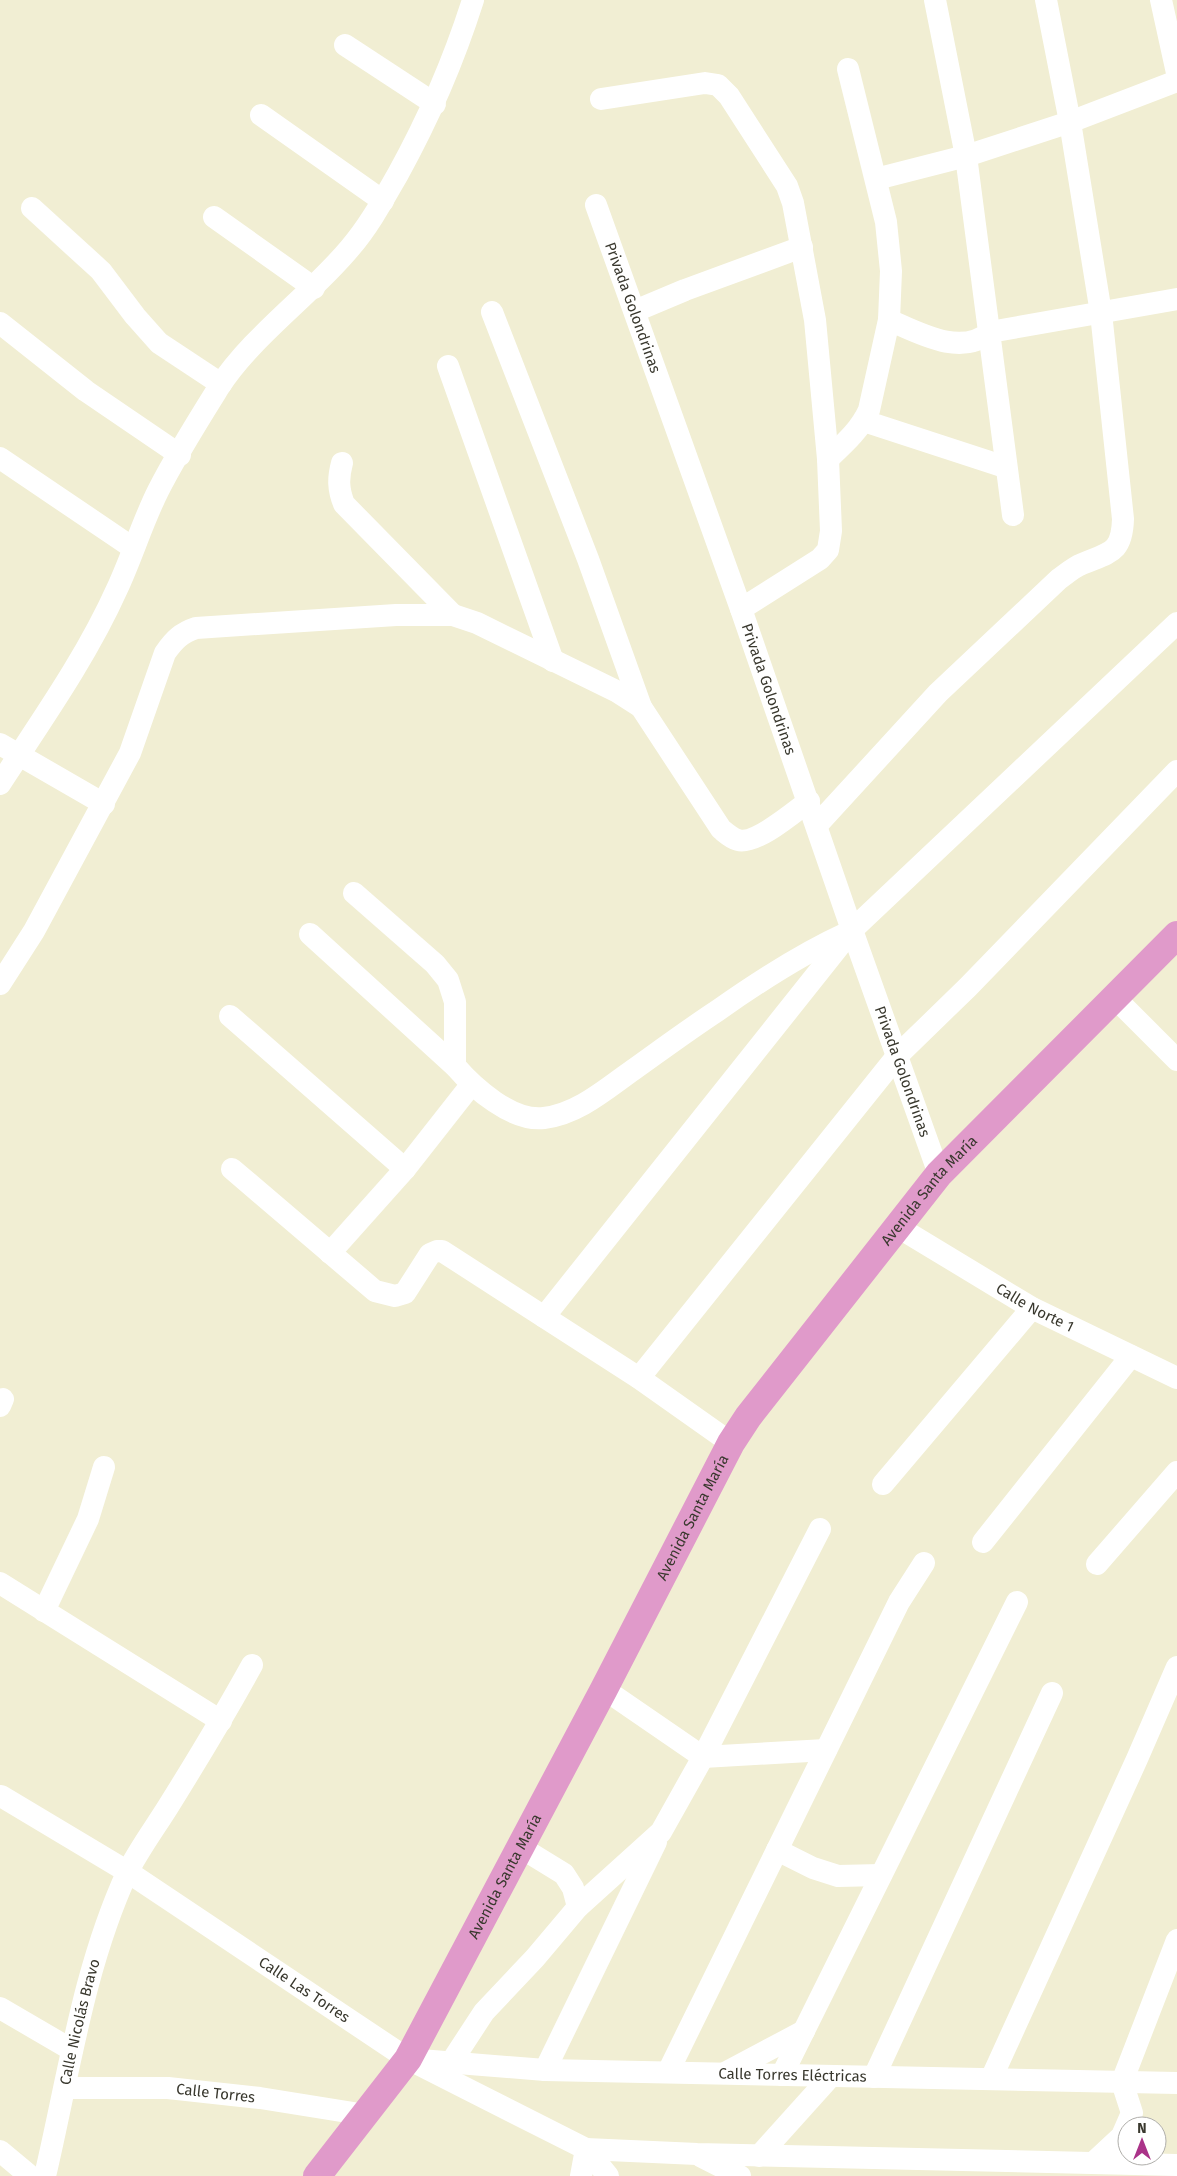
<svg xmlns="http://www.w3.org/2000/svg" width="1177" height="2176" font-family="'Fira Sans',sans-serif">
<rect width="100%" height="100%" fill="#f1eed3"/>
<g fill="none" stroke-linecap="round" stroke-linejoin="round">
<!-- minor -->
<g stroke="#fff" stroke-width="22">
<polyline points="935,0 966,156 1013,515"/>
<polyline points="1161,0 1177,73"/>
<polyline points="345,45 435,104"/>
<polyline points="601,99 705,83 718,85 729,96 787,186 793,203 815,320 828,459 831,531 828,550 820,559 741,609"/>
<polyline points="261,115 383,201"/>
<polyline points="876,179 966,156 1070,122 1177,81"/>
<path id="s1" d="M596,205L741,609L852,930L939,1174"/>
<polyline points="32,208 101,271 135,316 159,343 221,384"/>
<polyline points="214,217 314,288"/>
<polyline points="635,311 685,290 802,247"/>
<polyline points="492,312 588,559 641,707"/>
<path d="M889,320C919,333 961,357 990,332L1177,299"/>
<polyline points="0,323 86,391 180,455"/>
<polyline points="448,366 553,661"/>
<polyline points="864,421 1005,467"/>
<polyline points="0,458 133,548"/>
<path d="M828,459C844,444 860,430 869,410L889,320L891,271L886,222L848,69"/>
<path d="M342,463C338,478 338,489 344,504L453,615"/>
<polyline points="0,744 104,804"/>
<path d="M0,784C41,721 86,658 117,589C132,557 142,523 158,491C175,457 199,419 219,387C252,336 311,295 350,248C369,226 383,200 398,174C430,116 453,63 473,0"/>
<path d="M817,825L938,693L1059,579C1066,574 1074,567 1082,564C1110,552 1122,553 1123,519L1101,313L1070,122L1046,0"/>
<polyline points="354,893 435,964 448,980 455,1002 455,1066"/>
<path d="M310,934L455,1066C474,1088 512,1122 544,1118C578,1114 606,1089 633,1070C661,1050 688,1030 717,1011C758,982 801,954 847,933"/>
<path d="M0,984L34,931L130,753L165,653C174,640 181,633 196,628L396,615H453L477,623L616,691L641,707L721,829C726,833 731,838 738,840C756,845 794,812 809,801"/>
<polyline points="1115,998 1177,1060"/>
<polyline points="230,1016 405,1169"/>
<polyline points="232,1169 375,1291 395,1296 405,1293 430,1254 437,1251 442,1251 639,1378 731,1443"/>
<path id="s2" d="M898,1227L1032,1308L1177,1378"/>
<polyline points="330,1253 405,1169 471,1085"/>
<polyline points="544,1317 852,930 1177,623"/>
<polyline points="639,1378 898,1055 968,987 1177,771"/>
<polyline points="0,1406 3,1399"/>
<polyline points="883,1484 1032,1308"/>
<polyline points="983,1542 1131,1356"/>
<polyline points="1097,1564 1177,1472"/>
<polyline points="0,1583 221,1721"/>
<polyline points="44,1611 88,1519 104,1467"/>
<polyline points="604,1689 703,1757 826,1750"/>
<path id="s3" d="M1,1796L128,1872L408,2059L586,2149L608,2176"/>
<polyline points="520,1847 564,1874 573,1888 578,1907"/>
<polyline points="777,1850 813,1868 838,1876 881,1875"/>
<polyline points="0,2008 72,2050"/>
<path id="s4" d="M408,2059L545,2070L1177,2083"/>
<polyline points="450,2064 484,2012 535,1958 578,1907 661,1832 703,1757 820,1529"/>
<polyline points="545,2070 656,1842"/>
<polyline points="668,2072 899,1602 924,1563"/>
<polyline points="725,2073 804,2031"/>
<polyline points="782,2075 1017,1602"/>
<polyline points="874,2077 1052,1693"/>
<polyline points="991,2079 1137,1759 1177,1667"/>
<path id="s5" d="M65,2088H168L260,2098L366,2115"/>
<polyline points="586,2149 697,2154 1177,2165"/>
<polyline points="0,2151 30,2176"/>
<polyline points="759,2156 831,2076"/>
<polyline points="702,2157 740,2176"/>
<polyline points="1093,2163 1122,2136 1132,2113 1122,2082 1177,1940"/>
<path id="s6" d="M45,2176C69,2074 83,1969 127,1873C139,1849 157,1825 171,1802C199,1757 226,1712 252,1665"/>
<polyline points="581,2176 586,2149"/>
</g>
<!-- major -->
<path stroke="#e09aca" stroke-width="28" id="s7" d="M317,2176L408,2059L604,1689L731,1443L748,1417L939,1174L1177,935"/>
</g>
<g text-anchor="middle" stroke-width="4" stroke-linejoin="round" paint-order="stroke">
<!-- street labels -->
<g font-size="15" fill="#39382e" stroke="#fff">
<text dy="5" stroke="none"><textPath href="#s1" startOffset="109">Privada Golondrinas</textPath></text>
<text dy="5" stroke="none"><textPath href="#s1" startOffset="514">Privada Golondrinas</textPath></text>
<text dy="5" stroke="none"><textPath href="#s1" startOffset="919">Privada Golondrinas</textPath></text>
<text dy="5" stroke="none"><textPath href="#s7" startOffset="1165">Avenida Santa María</textPath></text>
<text dy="5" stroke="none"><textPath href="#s2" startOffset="159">Calle Norte 1</textPath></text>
<text dy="5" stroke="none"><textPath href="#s7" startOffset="760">Avenida Santa María</textPath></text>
<text dy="5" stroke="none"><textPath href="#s7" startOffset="355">Avenida Santa María</textPath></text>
<text dy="5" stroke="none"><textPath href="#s3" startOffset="360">Calle Las Torres</textPath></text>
<text dy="5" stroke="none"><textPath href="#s6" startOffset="158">Calle Nicolás Bravo</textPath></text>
<text dy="5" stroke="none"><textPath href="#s4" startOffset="385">Calle Torres Eléctricas</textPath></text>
<text dy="5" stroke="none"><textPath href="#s5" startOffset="151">Calle Torres</textPath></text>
</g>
</g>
<!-- north arrow -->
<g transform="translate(1142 2141)"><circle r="24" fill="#ffffff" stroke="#b0afab"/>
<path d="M0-4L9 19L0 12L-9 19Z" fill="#ab3389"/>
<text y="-8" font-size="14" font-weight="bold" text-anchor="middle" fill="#39382e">N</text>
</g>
</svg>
